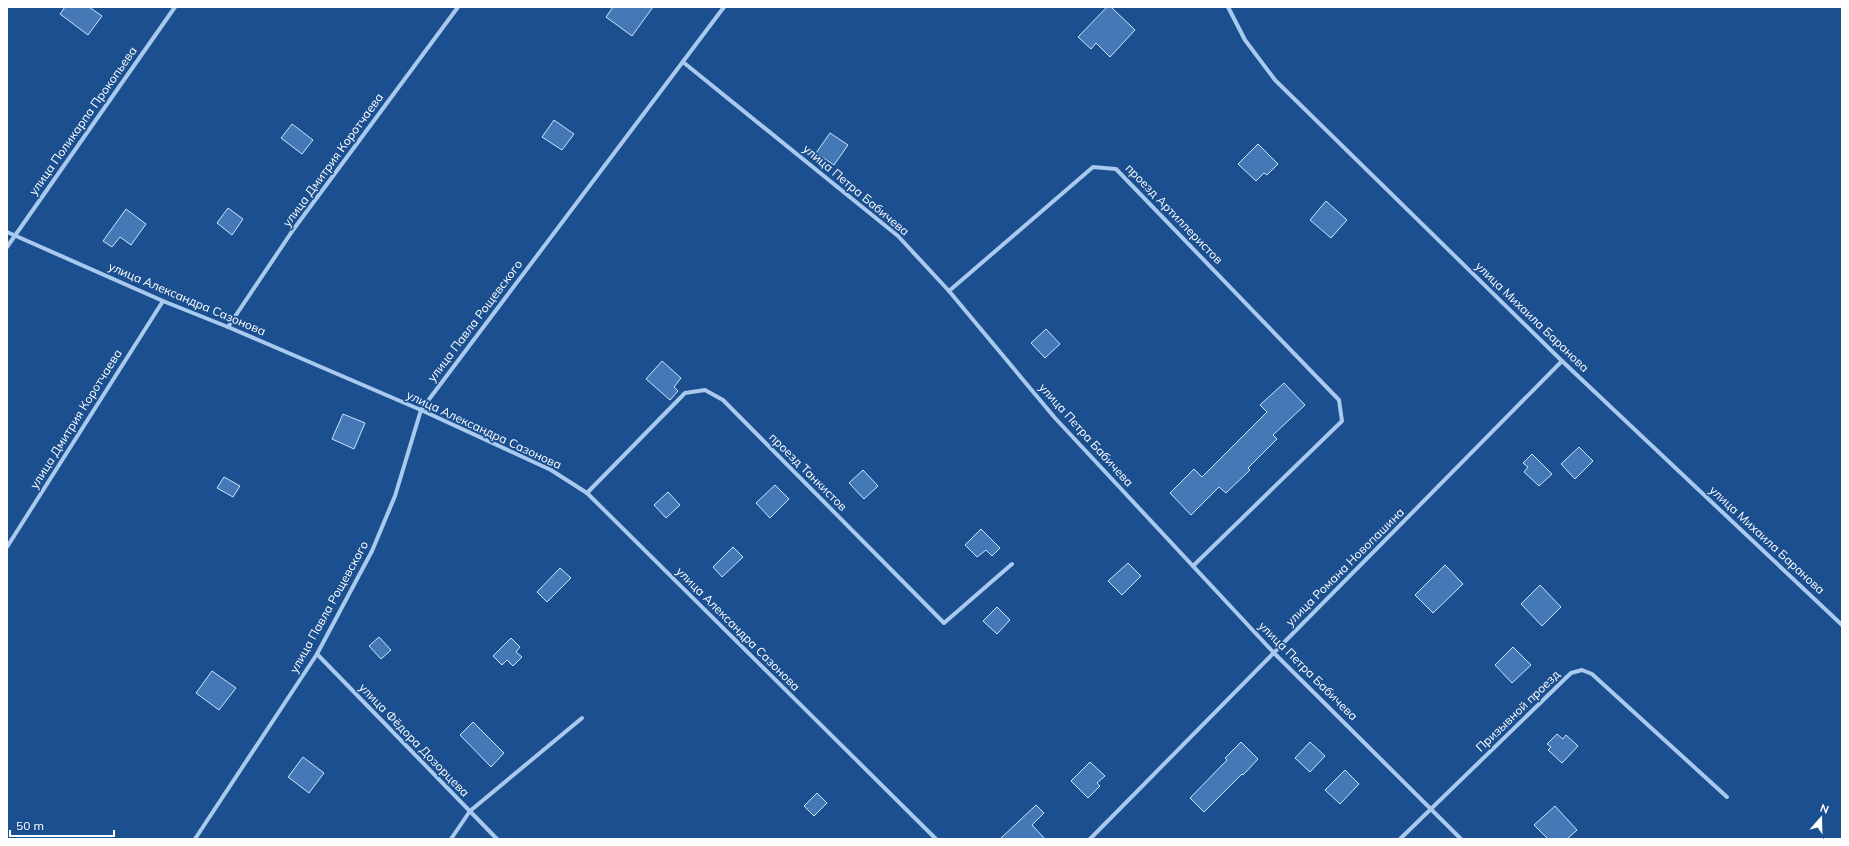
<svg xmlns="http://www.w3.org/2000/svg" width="1849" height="846" font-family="Mulish,sans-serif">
<rect width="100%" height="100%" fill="#1b4f8f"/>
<!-- building -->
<g fill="#4478b7" stroke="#cfe3fa">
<polygon points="65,7 89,7 102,16 88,35 60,14"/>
<polygon points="613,7 653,7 632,36 606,17"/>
<polygon points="1107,7 1111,7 1135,30 1110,57 1096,43 1091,49 1078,37"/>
<polygon points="554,120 574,134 562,150 542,137"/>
<polygon points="292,124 313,140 302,154 281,138"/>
<polygon points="830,133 848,145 834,165 816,153"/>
<polygon points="1258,144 1278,164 1267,175 1264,173 1256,181 1238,164"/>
<polygon points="1326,201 1347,220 1331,238 1310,220"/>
<polygon points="228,208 243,219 232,235 217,223"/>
<polygon points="126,209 146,224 131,245 120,237 112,247 103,241"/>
<polygon points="1046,329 1060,344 1045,358 1031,343"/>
<polygon points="662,361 681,378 674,387 678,391 670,400 646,379"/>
<polygon points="1284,383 1305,405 1273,435 1277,439 1248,468 1250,470 1226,493 1219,487 1191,515 1170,493 1194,469 1202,477 1267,412 1260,405"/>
<polygon points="343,414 365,423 354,449 332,439"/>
<polygon points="1579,447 1593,461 1575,479 1561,464"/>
<polygon points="1532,454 1552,474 1539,486 1524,472 1528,467 1523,463"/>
<polygon points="863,470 878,486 864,499 849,483"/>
<polygon points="224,477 240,486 233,497 217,488"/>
<polygon points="775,485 789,499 770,518 756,503"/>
<polygon points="668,492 680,505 666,518 654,505"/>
<polygon points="981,529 1000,548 992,556 986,550 977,557 965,545"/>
<polygon points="733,547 743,557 722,577 713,567"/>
<polygon points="1128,563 1141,576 1122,595 1108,581"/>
<polygon points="1445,565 1463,584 1433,613 1415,595"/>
<polygon points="560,568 571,578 547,602 537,592"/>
<polygon points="1540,585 1561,607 1542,626 1521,604"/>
<polygon points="997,607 1010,620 997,634 983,621"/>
<polygon points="379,637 391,650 381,659 369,646"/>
<polygon points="511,638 520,647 516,652 522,657 513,666 507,660 502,665 493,656"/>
<polygon points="1513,647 1531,665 1512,683 1495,665"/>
<polygon points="212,671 236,688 219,710 196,693"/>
<polygon points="473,722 504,753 491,767 460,735"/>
<polygon points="1557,734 1563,739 1566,735 1578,746 1562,763 1548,750 1551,747 1547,744"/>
<polygon points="1241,742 1258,759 1243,775 1242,774 1204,812 1190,798 1227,760 1225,758"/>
<polygon points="1310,742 1325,756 1310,772 1295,758"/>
<polygon points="303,757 324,773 309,793 288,777"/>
<polygon points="1090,762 1105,776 1097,783 1100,786 1088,798 1071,781"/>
<polygon points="1345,770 1359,784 1340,804 1325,790"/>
<polygon points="817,793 827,803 814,816 804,806"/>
<polygon points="1036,805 1044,813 1032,825 1045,839 1000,839"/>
<polygon points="1555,806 1577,830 1567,839 1548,839 1534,825"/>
</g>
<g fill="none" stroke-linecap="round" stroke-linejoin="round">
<!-- street -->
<g stroke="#a9c9ee" stroke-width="4">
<polyline points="1228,7 1245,40 1275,80 1562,361 1842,625"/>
<polyline points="683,62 898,236 949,291 1055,418 1274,653 1461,839"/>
<polyline points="7,232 163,301 228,327 421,410 551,470 587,493 936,839"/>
<polyline points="7,247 175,7"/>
<polyline points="949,291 1093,167 1116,169 1339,400 1342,421 1193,566"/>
<polyline points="228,327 293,230 458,7"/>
<polyline points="587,493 685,393 705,390 723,400 944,623 1012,564"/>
<polyline points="7,547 163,301"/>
<polyline points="317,654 497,839"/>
<polyline points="195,839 317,654 372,551 395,496 421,410 724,7"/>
<polyline points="451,839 470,811 582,718"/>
<polyline points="1090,839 1562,361"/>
<polyline points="1400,839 1571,673 1582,670 1592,674 1727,797"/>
</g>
</g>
<g text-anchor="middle" stroke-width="3.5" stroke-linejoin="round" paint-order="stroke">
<!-- street labels -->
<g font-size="12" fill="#fff" stroke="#1b4f8f">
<text transform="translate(83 121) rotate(-55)" y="4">улица Поликарпа Прокопьева</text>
<text transform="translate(333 160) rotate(-54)" y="4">улица Дмитрия Коротчаева</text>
<text transform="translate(856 190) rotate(40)" y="4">улица Петра Бабичева</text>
<text transform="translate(1174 214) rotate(46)" y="4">проезд Артиллеристов</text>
<text transform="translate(187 299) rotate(23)" y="4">улица Александра Сазонова</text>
<text transform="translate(1532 317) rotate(44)" y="4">улица Михаила Баранова</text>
<text transform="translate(475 321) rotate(-53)" y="4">улица Павла Рощевского</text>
<text transform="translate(76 419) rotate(-58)" y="4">улица Дмитрия Коротчаева</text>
<text transform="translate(484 430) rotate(25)" y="4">улица Александра Сазонова</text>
<text transform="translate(1086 435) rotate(48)" y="4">улица Петра Бабичева</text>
<text transform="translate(808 472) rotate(45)" y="4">проезд Танкистов</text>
<text transform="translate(1767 540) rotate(43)" y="4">улица Михаила Баранова</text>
<text transform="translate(1345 567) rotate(-45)" y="4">улица Романа Новопашина</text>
<text transform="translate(329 607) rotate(-61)" y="4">улица Павла Рощевского</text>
<text transform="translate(738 629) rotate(45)" y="4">улица Александра Сазонова</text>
<text transform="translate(1308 671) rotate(45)" y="4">улица Петра Бабичева</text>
<text transform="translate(1518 711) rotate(-44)" y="4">Призывной проезд</text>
<text transform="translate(414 740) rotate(46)" y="4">улица Фёдора Дозорцева</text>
</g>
</g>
<!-- border -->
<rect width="1849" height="846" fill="none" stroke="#ffffff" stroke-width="16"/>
<!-- north arrow -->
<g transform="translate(1821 818) rotate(20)" stroke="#1b4f8f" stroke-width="3" paint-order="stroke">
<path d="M0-3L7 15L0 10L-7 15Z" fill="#ffffff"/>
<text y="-6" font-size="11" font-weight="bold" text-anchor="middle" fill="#ffffff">N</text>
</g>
<!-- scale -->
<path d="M10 830v6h104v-6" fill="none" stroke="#ffffff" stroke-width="2"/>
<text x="16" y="830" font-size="12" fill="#ffffff" stroke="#1b4f8f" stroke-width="3" paint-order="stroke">50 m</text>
</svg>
